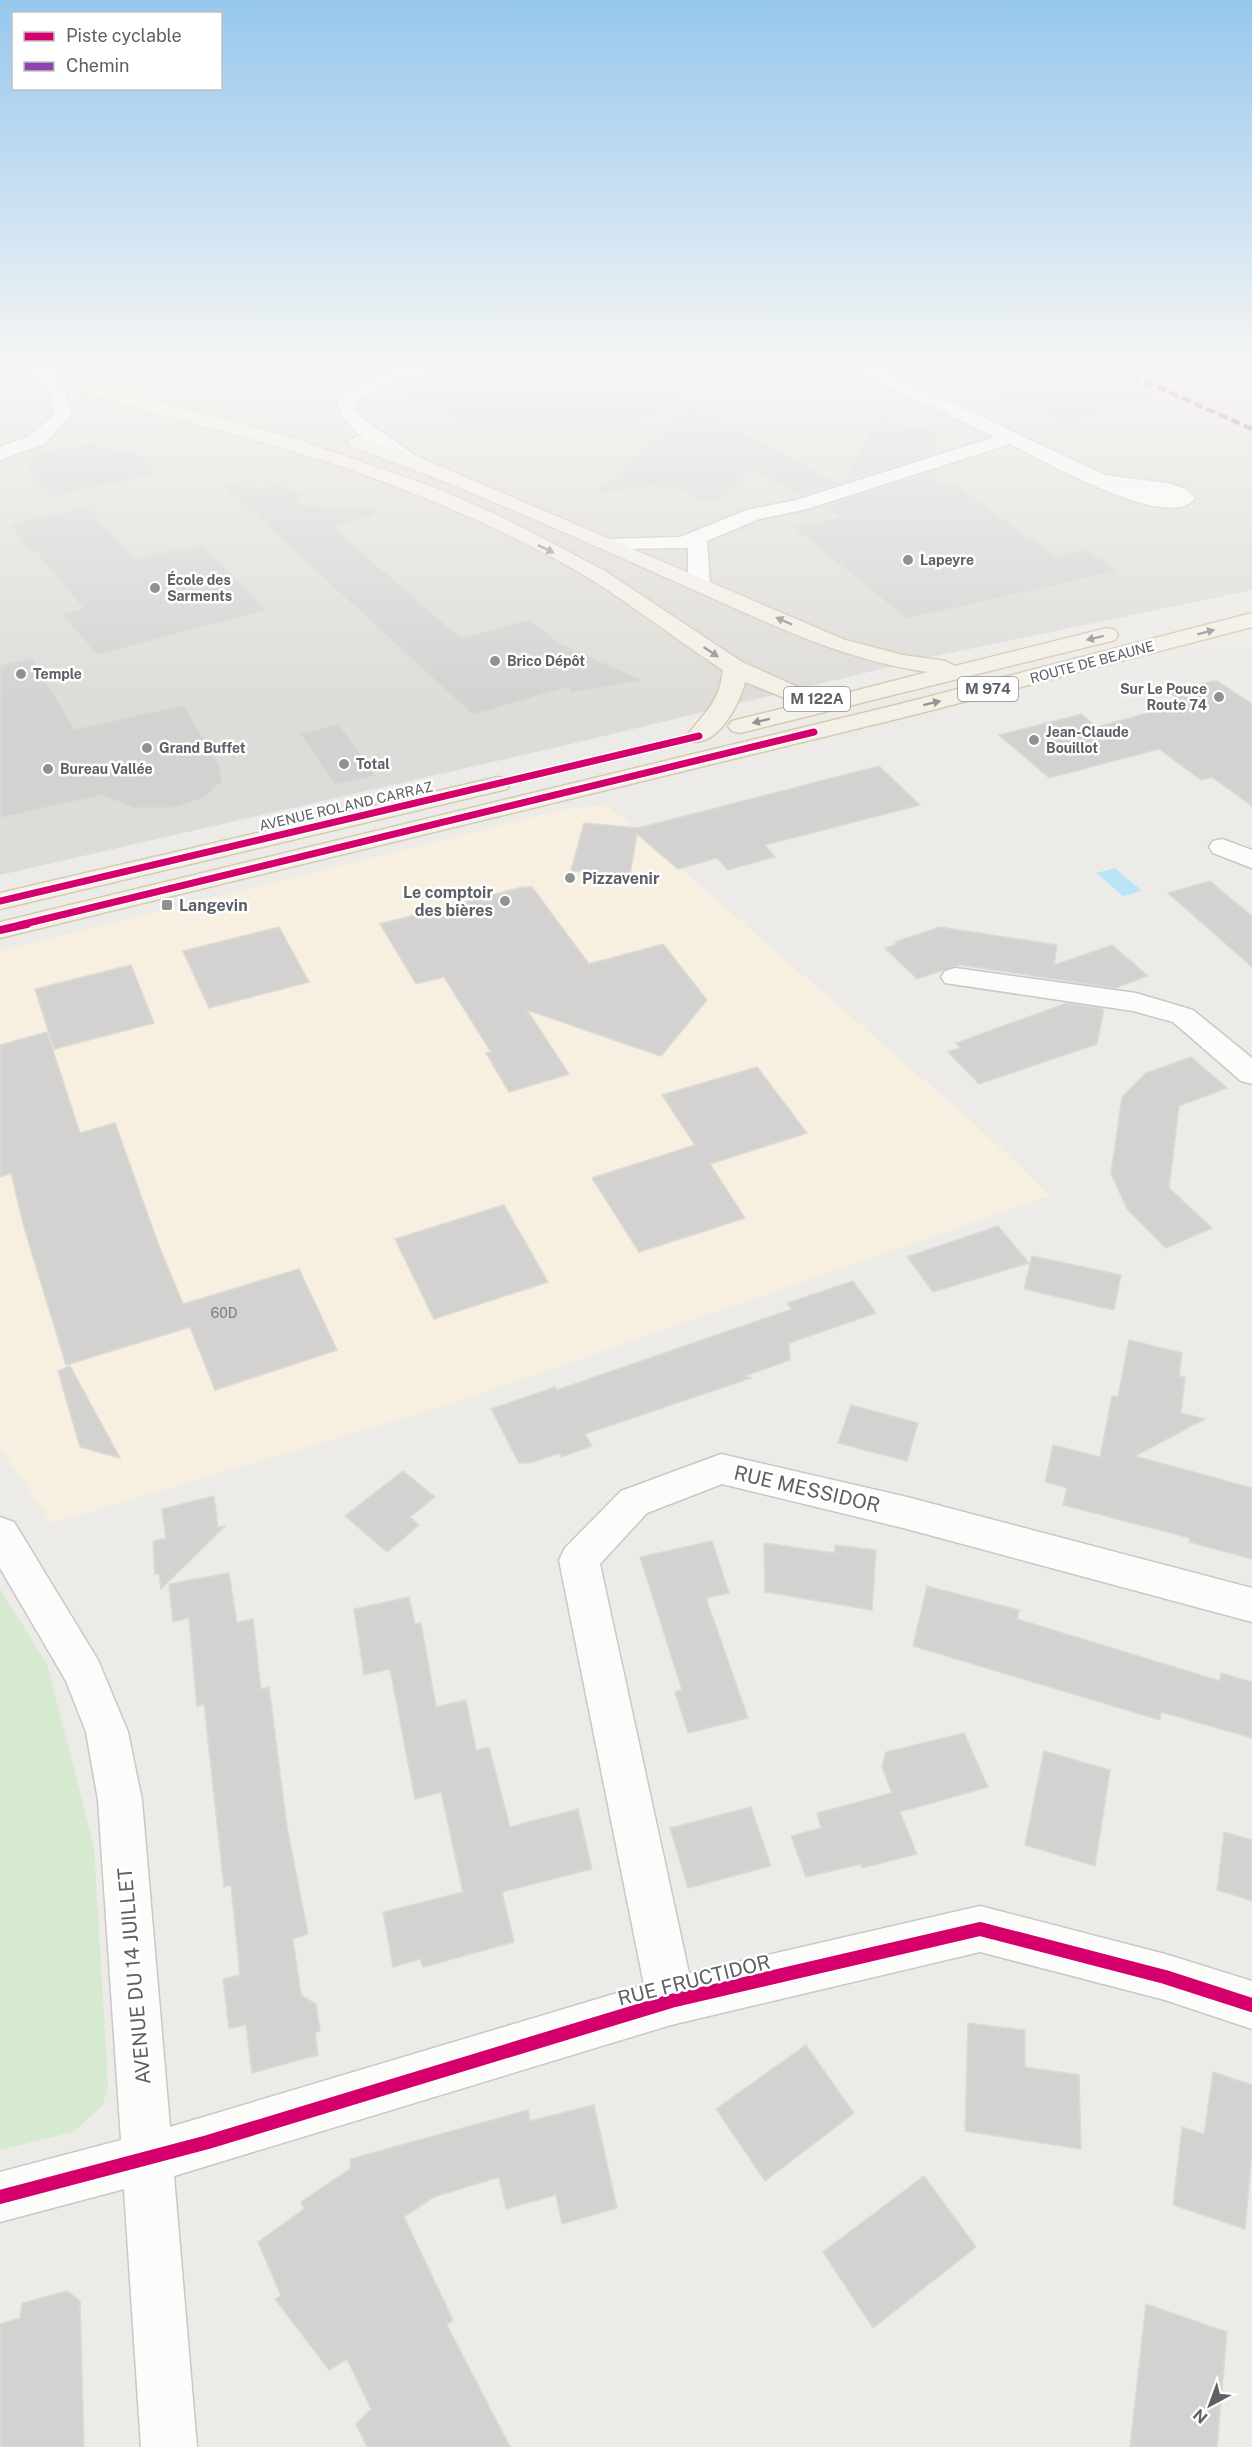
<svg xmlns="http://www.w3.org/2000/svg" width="1252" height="2447" font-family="'Public Sans',sans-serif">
<rect width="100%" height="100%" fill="#edebe7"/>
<!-- commercial -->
<polygon fill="#f7efe0" points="607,805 976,1125 1050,1196 445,1406 52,1523 0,1447 0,951 564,809"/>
<!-- industrial -->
<polygon fill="#dedcd8" points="0,365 1252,365 1252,590 931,657 575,743 0,875"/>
<!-- green -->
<polygon fill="#d6ead0" points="0,1589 47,1664 94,1847 108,2084 103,2105 73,2132 0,2150"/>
<!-- water -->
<polygon fill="#bbe4f8" points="1115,868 1142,891 1123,896 1096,873"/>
<!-- building -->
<g fill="#d4d2d0" stroke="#dcdad6" stroke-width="1.5">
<polygon points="489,365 726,365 727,374 665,391 840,484 801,496 751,469 722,500 712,502 693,498 687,492 653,486 595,494 691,406 578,438 534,434 511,421 471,431 399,387"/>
<polygon points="938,365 1073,365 1151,399 1067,424"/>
<polygon points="889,419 906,428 935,429 936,453 844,482 874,423"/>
<polygon points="93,442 106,455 133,449 158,473 53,497 26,469 34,464 27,456"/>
<polygon points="936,470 937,487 952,482 1056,556 1085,549 1118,571 907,619 793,527 841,517 821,507"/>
<polygon points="277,484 302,495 295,504 374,510 374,516 333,527 461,638 530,619 559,643 643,680 572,693 568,687 473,715 222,485 262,488"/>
<polygon points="88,507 135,559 182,548 184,551 203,546 267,610 97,655 61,614 83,608 35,551 30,552 9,524"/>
<polygon points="32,658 75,729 184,705 220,767 222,781 204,798 173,808 134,808 102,795 0,818 0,665"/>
<polygon points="1216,680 1252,704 1252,806 1212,777 1201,780 1159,749 1049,778 999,735 1081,714 1097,727 1184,703 1169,692"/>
<polygon points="339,724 375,776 335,785 300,733"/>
<polygon points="879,766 920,805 765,845 775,857 728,870 717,858 678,869 637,834 630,875 571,871 584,823 638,828"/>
<polygon points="1210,881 1252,916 1252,967 1168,893"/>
<polygon points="523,887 532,887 589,964 663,944 707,1000 661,1056 527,1010 569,1074 509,1092 486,1053 491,1052 444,977 416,984 380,924"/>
<polygon points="279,927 309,982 209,1008 183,951"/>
<polygon points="940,927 1057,945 1054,965 1112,945 1148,976 1115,988 960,965 917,979 885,948 898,944 895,942"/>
<polygon points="131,965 154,1023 54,1049 35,989"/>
<polygon points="1067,1003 1104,1009 1097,1044 979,1084 948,1052 960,1048 956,1043"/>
<polygon points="47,1032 80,1133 115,1123 159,1246 183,1304 299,1269 337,1350 215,1390 190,1327 66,1365 24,1227 11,1173 0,1177 0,1045"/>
<polygon points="1191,1057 1227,1088 1179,1106 1169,1188 1212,1228 1166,1248 1127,1209 1111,1173 1122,1097 1146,1073"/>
<polygon points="757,1067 807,1133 710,1164 745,1218 639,1252 592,1178 695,1145 662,1095"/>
<polygon points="504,1205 548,1282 434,1319 395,1239"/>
<polygon points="998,1226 1029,1263 933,1292 907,1257"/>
<polygon points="1032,1256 1121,1275 1114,1310 1024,1289"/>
<polygon points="853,1281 876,1313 789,1343 790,1360 745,1376 751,1378 585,1434 592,1446 561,1457 560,1453 530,1463 519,1463 491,1409 555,1387 557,1390 792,1309 787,1303"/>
<polygon points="1129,1340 1182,1353 1179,1376 1185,1377 1181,1413 1205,1419 1135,1456 1252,1488 1252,1559 1189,1542 1190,1538 1063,1505 1067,1488 1045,1482 1053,1445 1100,1457 1112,1396 1118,1397"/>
<polygon points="70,1366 120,1458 80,1447 58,1371"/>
<polygon points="851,1405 918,1423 907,1461 838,1443"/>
<polygon points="403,1471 435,1497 410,1517 419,1525 387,1552 345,1516"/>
<polygon points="214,1496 218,1527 225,1526 161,1589 159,1574 155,1574 153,1541 166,1538 162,1509"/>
<polygon points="712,1541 729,1593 706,1598 748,1718 688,1733 675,1692 682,1690 640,1557"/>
<polygon points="764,1543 835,1553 835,1545 876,1550 872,1610 765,1592"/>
<polygon points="229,1573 237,1623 253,1619 261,1689 269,1687 287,1827 308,1934 293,1939 301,1995 316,2004 320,2031 315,2032 318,2055 252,2073 246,2025 229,2028 223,1979 240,1975 231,1885 224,1887 204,1704 197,1707 189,1618 173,1622 169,1584"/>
<polygon points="927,1586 1019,1610 1017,1619 1220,1681 1221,1673 1252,1682 1252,1738 1161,1712 1160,1720 913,1646"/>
<polygon points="409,1597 415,1624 421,1623 436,1707 466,1700 476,1750 489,1747 510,1827 578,1809 592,1869 502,1892 514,1942 423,1967 420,1959 393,1967 383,1912 463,1892 441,1792 415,1799 390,1669 364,1675 354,1609"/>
<polygon points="964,1733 988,1787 900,1812 917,1854 862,1868 861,1864 806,1877 791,1836 821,1828 817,1813 892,1793 882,1767 886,1752"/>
<polygon points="1044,1751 1110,1770 1095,1866 1025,1845"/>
<polygon points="751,1807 771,1866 688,1888 670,1828"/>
<polygon points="1224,1832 1252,1840 1252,1901 1217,1890"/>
<polygon points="968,2023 1025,2030 1025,2067 1079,2075 1081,2149 965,2131"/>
<polygon points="806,2045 854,2113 765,2181 716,2109"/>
<polygon points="1213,2072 1252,2085 1252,2153 1245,2229 1173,2205 1182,2127 1204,2134"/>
<polygon points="594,2105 617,2208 562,2224 556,2195 506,2209 499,2177 434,2197 404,2217 453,2320 447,2325 510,2447 367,2447 356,2424 371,2409 347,2359 329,2370 275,2299 281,2296 258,2242 304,2209 301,2202 351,2168 350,2159 528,2110 530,2121"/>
<polygon points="924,2176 976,2247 873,2328 823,2252"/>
<polygon points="67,2291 80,2301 84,2447 0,2447 0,2324 20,2318 22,2303"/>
<polygon points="1146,2304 1227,2332 1217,2447 1130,2447"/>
</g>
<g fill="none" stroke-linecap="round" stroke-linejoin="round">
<!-- minor casing -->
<g stroke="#c8c8c8" stroke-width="3">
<g id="minor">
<path d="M36,365C57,370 68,396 72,415L44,444L0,460V447L30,436L54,414L50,395L27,370Z"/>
<path d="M418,365H447L444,369L384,384L356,401V410L364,420L416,456L418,460L409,466L402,464C380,448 338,429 338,399L360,382Z"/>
<path d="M850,365H871L1105,475L1167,483L1186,489L1195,498C1170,534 1041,459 1010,444L807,509L759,519L707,541L710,583L707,588H691L688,583V548L603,549L600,545L603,541L610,539L680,537L747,510L796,500L995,437L852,369Z"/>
<polygon points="1222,839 1252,850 1252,868 1213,853 1209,847 1213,841"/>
<polygon points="955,968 1136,993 1193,1010 1252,1058 1252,1084 1241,1081 1173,1022 1133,1011 945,983 941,977 945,971"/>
<polygon points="721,1454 907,1497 1252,1588 1252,1622 907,1529 722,1484 647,1513 600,1564 689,1973 980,1906 1165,1954 1252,1981 1252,2029 1165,2000 980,1952 671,2025 174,2176 197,2447 141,2447 124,2189 0,2222 0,2172 121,2140 98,1800 86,1732 66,1681 0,1568 0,1517 14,1522 98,1660 128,1732 142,1800 170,2127 644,1985 559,1560 565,1548 621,1491"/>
</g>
</g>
<!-- primary casing -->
<g stroke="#d7c9b3" stroke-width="3">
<g id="primary">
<path d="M15,365H39L104,387L293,438L436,488L506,519L605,571L742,662L800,688L835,696L928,672C841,660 765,621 685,586C575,537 464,486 350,446L348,442L357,436L416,456L845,640L903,655L945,661L955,666L1107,628L1115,630L1118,635L1115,640L740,733L732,731L728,726L732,721L805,703L785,698L745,682C740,704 717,748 690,741L687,736C705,711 719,704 723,670C679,642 637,608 592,580C528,541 457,510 387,483C266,436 138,415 18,369Z"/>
<polygon points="1252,613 1252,627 913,715 0,938 0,922 900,704"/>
<polygon points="498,777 507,779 510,784 507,789 0,909 0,893"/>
</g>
</g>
<!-- minor -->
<use href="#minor" fill="#fcfcfb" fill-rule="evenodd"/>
<!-- primary -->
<use href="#primary" fill="#f3f0e8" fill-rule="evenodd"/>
<!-- quiet -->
<polyline stroke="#8e44ad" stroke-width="4.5" stroke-dasharray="9 4.5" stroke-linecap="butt" points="1108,365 1252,429"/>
<!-- cycleway-far2 casing -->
<g stroke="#fff" stroke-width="10">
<g id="cycleway-far2">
<polyline points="0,901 699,736"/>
<polyline points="20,925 814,732"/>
</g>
</g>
<!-- cycleway-far1 casing -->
<g stroke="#fff" stroke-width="12">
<polyline id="cycleway-far1" points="0,930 27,924"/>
</g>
<!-- cycleway casing -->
<g stroke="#fff" stroke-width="17">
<polyline id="cycleway" points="0,2197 208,2142 671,2001 980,1929 1165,1977 1252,2005"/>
</g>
<!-- cycleway-far2 -->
<use href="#cycleway-far2" stroke="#d6006c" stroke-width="7"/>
<!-- cycleway-far1 -->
<use href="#cycleway-far1" stroke="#d6006c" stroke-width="8"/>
<!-- cycleway -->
<use href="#cycleway" stroke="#d6006c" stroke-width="14"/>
</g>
<!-- one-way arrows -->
<defs><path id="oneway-solid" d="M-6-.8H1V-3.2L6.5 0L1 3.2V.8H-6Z" transform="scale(1.5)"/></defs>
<g fill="#919394">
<use href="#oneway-solid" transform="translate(546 549) rotate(26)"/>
<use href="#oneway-solid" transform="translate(784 621) rotate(-156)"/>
<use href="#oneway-solid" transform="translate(1206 632) rotate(-15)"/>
<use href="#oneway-solid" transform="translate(1095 638) rotate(166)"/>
<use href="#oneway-solid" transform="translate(711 652) rotate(34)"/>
<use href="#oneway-solid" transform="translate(932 703) rotate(-14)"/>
<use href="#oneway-solid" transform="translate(761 721) rotate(166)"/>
</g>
<!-- sky -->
<linearGradient id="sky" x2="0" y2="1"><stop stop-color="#96c7ee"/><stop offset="0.52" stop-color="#f7f6f4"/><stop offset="1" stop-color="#f7f6f4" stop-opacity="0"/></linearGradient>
<rect width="1252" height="707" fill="url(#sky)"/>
<!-- markers -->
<g fill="#8f9193" stroke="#fff" stroke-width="2">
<circle cx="908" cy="560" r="6"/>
<circle cx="155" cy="588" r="6"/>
<circle cx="495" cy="661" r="6"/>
<circle cx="21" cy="674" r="6"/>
<circle cx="1219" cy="697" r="6"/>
<circle cx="1034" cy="740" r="6"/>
<circle cx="147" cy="748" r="6"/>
<circle cx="344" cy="764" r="6"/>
<circle cx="48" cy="769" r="6"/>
<circle cx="570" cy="878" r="6"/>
<circle cx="505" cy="901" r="6"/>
<rect x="161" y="899" width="12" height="12" rx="3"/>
</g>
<g text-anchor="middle" stroke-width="5" stroke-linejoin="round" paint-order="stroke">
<!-- far-poi labels -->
<g font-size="14" font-weight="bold" fill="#5c6166" stroke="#fff" text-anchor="start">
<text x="920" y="565">Lapeyre</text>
<text x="167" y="585">École des<tspan x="167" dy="16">Sarments</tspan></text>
<text x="507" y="666">Brico Dépôt</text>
<text x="33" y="679">Temple</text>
<text x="1207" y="694" text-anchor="end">Sur Le Pouce<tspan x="1207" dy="16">Route 74</tspan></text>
<text x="1046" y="737">Jean-Claude<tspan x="1046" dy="16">Bouillot</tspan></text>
<text x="159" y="753">Grand Buffet</text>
<text x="356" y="769">Total</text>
<text x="60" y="774">Bureau Vallée</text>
</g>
<!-- far-street labels -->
<g font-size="14" fill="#5c6166" stroke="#fff">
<text transform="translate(1092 662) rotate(-15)" y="5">ROUTE DE BEAUNE</text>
<text transform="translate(346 806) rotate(-13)" y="5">AVENUE ROLAND CARRAZ</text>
</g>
<!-- number labels -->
<g font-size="14" fill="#7b7e82">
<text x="224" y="1318">60D</text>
</g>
<!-- shield labels -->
<g fill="#fff" stroke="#8d9094" stroke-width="1.5">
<rect x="958" y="677" width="60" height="24" rx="4.5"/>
<rect x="784" y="687" width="66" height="24" rx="4.5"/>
</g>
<g font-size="15" font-weight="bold" fill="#5c6166">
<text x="988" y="694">M 974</text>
<text x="817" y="704">M 122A</text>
</g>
<!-- poi labels -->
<g font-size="16" font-weight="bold" fill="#5c6166" stroke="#fff" text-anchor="start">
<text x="582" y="884">Pizzavenir</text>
<text x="493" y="898" text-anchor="end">Le comptoir<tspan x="493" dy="18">des bières</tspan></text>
<text x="179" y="911">Langevin</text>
</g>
<!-- near-street labels -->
<g font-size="20" fill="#5c6166" stroke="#fff">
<text transform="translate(807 1489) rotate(13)" y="7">RUE MESSIDOR</text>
<text transform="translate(134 1976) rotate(-95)" y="7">AVENUE DU 14 JUILLET</text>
<text transform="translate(694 1980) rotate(-14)" y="7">RUE FRUCTIDOR</text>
</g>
</g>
<!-- legend -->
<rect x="12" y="12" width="210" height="78" fill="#ffffff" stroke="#bec0c2" stroke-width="1.5"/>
<rect x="24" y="32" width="30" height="9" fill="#d6006c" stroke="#bec0c2" stroke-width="1.5"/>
<text x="66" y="42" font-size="18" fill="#5c6166">Piste cyclable</text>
<rect x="24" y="62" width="30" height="9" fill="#8e44ad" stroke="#bec0c2" stroke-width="1.5"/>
<text x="66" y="72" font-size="18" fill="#5c6166">Chemin</text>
<!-- north arrow -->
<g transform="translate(1210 2405) rotate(221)" stroke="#ffffff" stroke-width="4.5" paint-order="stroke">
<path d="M0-4.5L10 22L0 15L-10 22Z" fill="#5c6166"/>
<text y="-9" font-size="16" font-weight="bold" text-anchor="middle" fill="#5c6166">N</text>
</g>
</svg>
